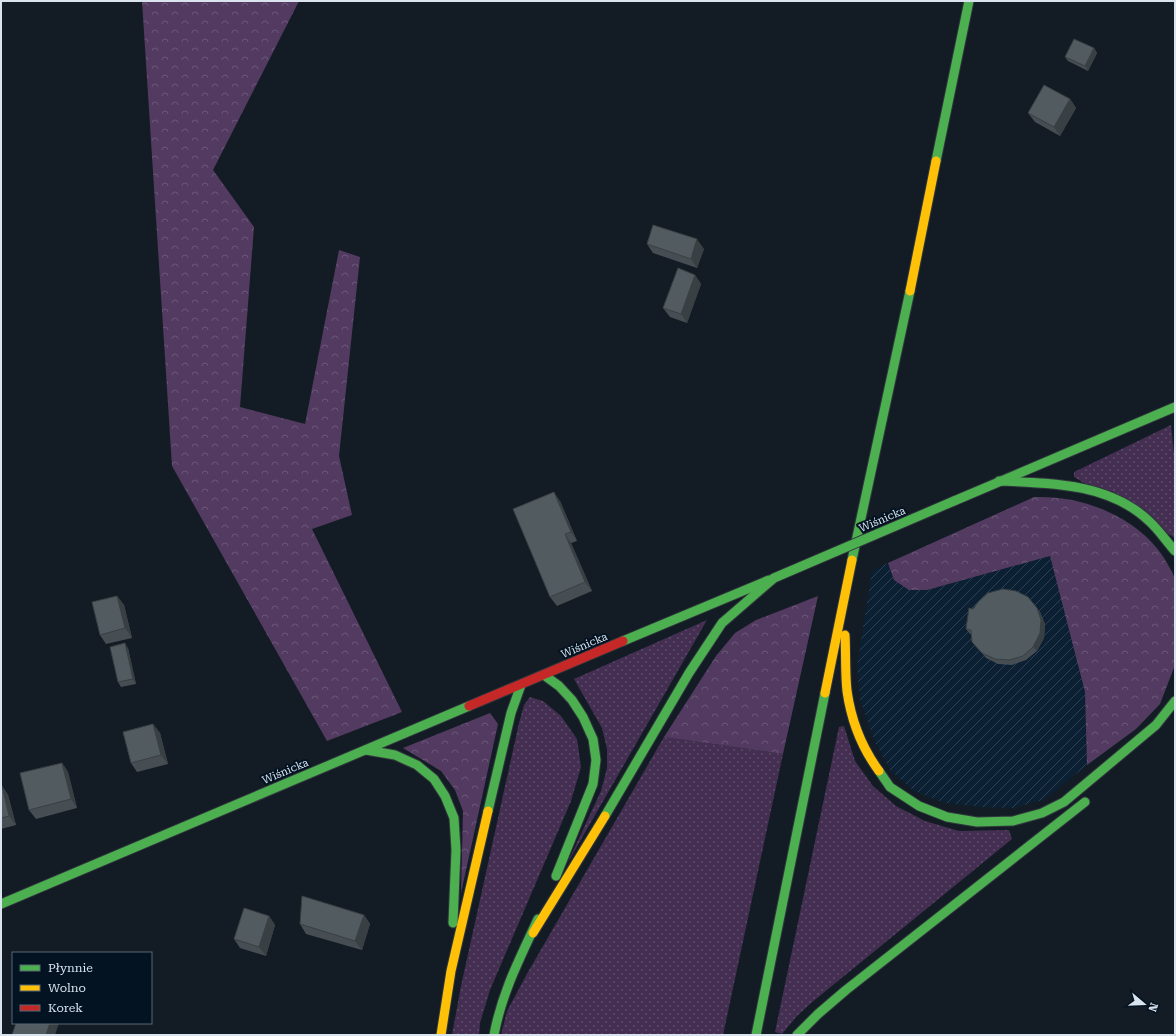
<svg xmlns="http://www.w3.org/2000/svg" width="1176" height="1036" font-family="'Roboto Serif',serif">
<defs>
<pattern id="industrial-furrows" width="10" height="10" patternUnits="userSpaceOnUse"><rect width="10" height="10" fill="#0b2033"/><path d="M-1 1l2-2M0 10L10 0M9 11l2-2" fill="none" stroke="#2e4051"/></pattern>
<pattern id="grass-dots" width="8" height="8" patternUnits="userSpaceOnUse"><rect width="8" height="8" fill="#442f52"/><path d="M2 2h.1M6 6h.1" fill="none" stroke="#5e4d6b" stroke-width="1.8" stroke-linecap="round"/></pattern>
<pattern id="forest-crowns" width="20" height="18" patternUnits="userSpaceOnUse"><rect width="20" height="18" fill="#533a61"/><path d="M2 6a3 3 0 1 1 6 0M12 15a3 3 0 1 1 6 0" fill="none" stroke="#6b5678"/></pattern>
</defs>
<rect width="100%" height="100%" fill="#131c24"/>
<!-- industrial -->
<polygon fill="url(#industrial-furrows)" points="1050,556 1085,692 1087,765 1043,800 1013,808 982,807 945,803 914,791 890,770 874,740 860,699 857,666 872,571 888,563 894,580 927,590"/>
<!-- grass -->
<g fill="url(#grass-dots)">
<polygon points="1171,425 1175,463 1175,538 1074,477 1074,472"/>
<polygon points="707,620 567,864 601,791 607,768 607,749 602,728 574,679"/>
<polygon points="530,697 543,701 561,716 577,739 581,767 571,801 490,990 480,1023 479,1035 452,1035 461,986 519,723 524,705"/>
<polygon points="844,726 855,761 873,786 896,806 925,821 959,831 1009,830 1012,839 811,1003 796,1017 782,1034 775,1032 839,727"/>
<polygon points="664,737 783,754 723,1035 501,1035 507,1011 528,972"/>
</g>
<!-- forest -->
<g fill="url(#forest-crowns)">
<polygon points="142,1 299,1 213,170 254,227 240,407 305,424 339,250 360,257 339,456 352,515 312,529 402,712 327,741 172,466"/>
<path d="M1034,497C1042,497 1050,497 1058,498C1098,502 1143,524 1164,558C1168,565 1173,572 1175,580V665L1160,704L1136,729L1087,765L1085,692L1050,556L927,590H909L894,580L888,563Z"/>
<polygon points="818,596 783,754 664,737 716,656 735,633 756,620"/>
<polygon points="490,713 498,724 461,893 463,811 455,790 441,771 403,748"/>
</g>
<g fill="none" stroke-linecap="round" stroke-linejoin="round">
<!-- fast casing -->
<g stroke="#31373e" stroke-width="11">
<g id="fast">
<polyline points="936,161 969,1"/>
<path d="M999,481C1051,483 1109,483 1149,521C1159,530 1166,541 1175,551"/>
<polyline points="954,501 1175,407"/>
<polyline points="852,560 910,291"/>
<polyline points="623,641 769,580"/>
<polyline points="544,675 559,686 572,700 583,717 593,739 596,760 593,784 556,876"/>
<polyline points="366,750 395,755 417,765 434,779 445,796 454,818 456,850 453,923"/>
<polyline points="879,771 890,787 919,806 947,817 977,822 1013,821 1042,813 1064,802 1156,725 1175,701"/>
<polyline points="488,811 511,713 521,685"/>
<polyline points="605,816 689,673 722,623 774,578"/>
<polyline points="1,904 469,706"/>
<path d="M494,1035C502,992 520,958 538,919"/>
<polyline points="756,1035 825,693"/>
<polyline points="797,1035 818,1014 846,990 1085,802"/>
</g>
</g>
<!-- slow casing -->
<g stroke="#31373e" stroke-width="11">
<g id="slow">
<polyline points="910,291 936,161"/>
<path d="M845,635C846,653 845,673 847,691C851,719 862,748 879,771"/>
<polyline points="825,693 852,560"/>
<polyline points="533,933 605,816"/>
<polyline points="441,1035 451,971 488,811"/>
</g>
</g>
<!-- jam casing -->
<g stroke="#31373e" stroke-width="11">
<polyline id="jam" points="469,706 623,641"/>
</g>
<!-- fast -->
<use href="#fast" stroke="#4caf50" stroke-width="9"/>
<!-- slow -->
<use href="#slow" stroke="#ffc107" stroke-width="9"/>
<!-- jam -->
<use href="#jam" stroke="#c62828" stroke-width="9"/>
<!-- fast-bridge casing -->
<g stroke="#31373e" stroke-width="11" stroke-linecap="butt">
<polyline id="fast-bridge" points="774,578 954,501"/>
</g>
<!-- fast-bridge -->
<use href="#fast-bridge" stroke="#4caf50" stroke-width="9"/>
</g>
<!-- wall -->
<g fill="#464e53">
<polygon points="1094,48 1097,53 1088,71 1068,61 1065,57"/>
<polygon points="1070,99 1076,108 1060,136 1035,122 1028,113"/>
<polygon points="647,244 704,249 697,268 653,253"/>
<polygon points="695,275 701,284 687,323 670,317 663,308"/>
<polygon points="560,501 577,541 571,543 592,591 557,606 550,597"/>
<polygon points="117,596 124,605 132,638 106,644 100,635"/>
<polygon points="1040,612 1045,624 1044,638 1037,651 1026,660 1012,665 998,664 986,658 972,642 971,634 970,634 966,629"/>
<polygon points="128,648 136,684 121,687 118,682"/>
<polygon points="153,724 160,733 168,764 137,772 131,763"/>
<polygon points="62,763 68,772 77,808 36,819 29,810"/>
<polygon points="1,786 2,786 8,795 16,825 1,829"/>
<polygon points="364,915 370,924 362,950 306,934 300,924"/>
<polygon points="269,916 275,925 266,956 240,948 234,939"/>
</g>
<!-- shaded-wall -->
<g fill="#394043">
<polygon points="1094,48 1097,53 1088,71 1085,66"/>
<polygon points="1070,99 1076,108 1060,136 1054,127"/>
<polygon points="697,239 704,249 697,268 691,259"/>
<polygon points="695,275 701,284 687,323 681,314"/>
<polygon points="554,492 560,501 577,541 571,532"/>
<polygon points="565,534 571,543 592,591 585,582"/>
<polygon points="117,596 124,605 132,638 125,628"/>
<polygon points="1037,608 1040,612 1045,624 1044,638 1037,651 1033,647"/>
<polygon points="125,643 128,648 136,684 133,679"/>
<polygon points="153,724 160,733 168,764 161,755"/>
<polygon points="62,763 68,772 77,808 71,799"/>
<polygon points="2,786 8,795 16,825 9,816"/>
<polygon points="364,915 370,924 362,950 355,941"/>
<polygon points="269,916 275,925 266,956 259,947"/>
<polygon points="50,1023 59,1023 55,1035 46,1035"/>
</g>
<!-- building -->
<g fill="#515b60" stroke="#394043">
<polygon points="1074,39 1094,48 1085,66 1065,57"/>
<polygon points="1044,85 1070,99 1054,127 1028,113"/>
<polygon points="653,225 697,239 691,259 647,244"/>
<polygon points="678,268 695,275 681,314 663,308"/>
<polygon points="554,492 571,532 565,534 585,582 550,597 513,509"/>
<polygon points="1003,589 1016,591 1028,597 1037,608 1041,620 1040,633 1033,647 1023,656 1009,660 995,659 982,653 972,642 971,630 966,629 969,608 973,609 979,601 988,593"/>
<polygon points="117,596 125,628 100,635 92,602"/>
<polygon points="125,643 133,679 118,682 110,647"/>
<polygon points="153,724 161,755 131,763 123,732"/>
<polygon points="62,763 71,799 29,810 20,773"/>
<polygon points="1,786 2,786 9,816 1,818"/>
<polygon points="302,896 364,915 355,941 300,924"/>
<polygon points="244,908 269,916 259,947 234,939"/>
<polygon points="16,1023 50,1023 46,1035 12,1035"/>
</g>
<g text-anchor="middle" stroke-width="4" stroke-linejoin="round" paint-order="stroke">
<!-- street labels -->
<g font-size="11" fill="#d9e4ef" stroke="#031322">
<text transform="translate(882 519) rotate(-23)" y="4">Wiśnicka</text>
<text transform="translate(584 645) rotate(-23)" y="4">Wiśnicka</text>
<text transform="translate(285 771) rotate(-23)" y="4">Wiśnicka</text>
</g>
</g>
<!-- border -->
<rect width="1176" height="1036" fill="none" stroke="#d9e4ef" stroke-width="4"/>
<!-- legend -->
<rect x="12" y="952" width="140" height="72" fill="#031322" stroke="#596774"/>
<rect x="20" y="965" width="20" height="6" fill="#4caf50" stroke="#596774"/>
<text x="48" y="972" font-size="12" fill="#d9e4ef">Płynnie</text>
<rect x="20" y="985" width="20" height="6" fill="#ffc107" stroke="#596774"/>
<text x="48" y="992" font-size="12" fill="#d9e4ef">Wolno</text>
<rect x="20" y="1005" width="20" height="6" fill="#c62828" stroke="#596774"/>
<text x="48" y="1012" font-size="12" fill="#d9e4ef">Korek</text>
<!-- north arrow -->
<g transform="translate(1144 1004) rotate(109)" stroke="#031322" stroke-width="3" paint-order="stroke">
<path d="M0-3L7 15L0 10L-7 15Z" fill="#d9e4ef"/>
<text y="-6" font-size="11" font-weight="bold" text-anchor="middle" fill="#d9e4ef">N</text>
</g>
</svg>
